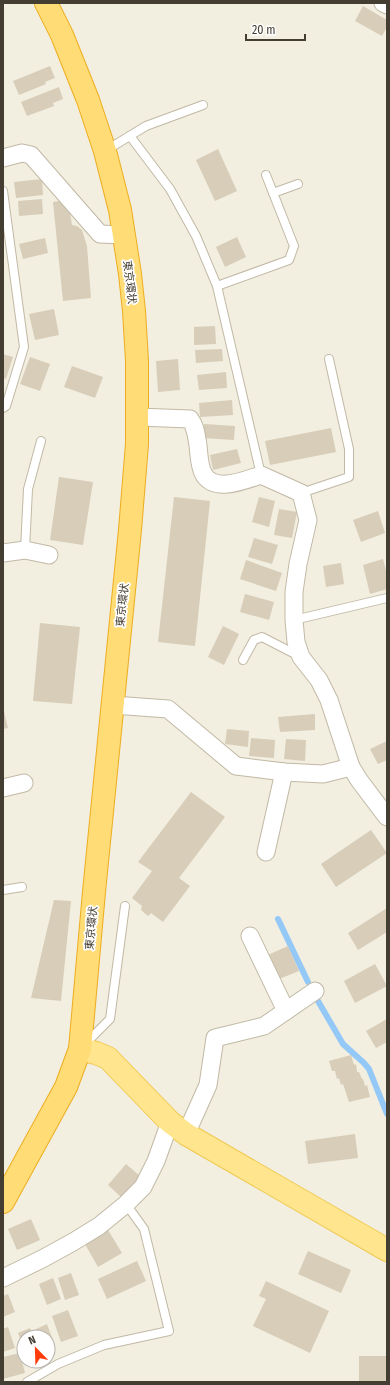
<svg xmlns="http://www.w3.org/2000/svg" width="390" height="1385" font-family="'Fira Sans Condensed','Noto Sans JP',sans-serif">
<rect width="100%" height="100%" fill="#f2eee0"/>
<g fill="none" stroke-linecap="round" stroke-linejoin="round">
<!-- stream -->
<g stroke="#94c9f7" stroke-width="6">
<polyline points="278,919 308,982"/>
<polyline points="318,1001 343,1044 364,1063 369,1069 387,1114"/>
</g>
</g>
<!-- building -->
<g fill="#d8cdb8">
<polygon points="363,6 387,20 387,27 382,36 355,21"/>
<polygon points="50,66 55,78 45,82 46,84 19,95 13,81"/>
<polygon points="59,87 63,99 53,103 54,106 27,116 21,102"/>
<polygon points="218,149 237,191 215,201 196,160"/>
<polygon points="42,179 43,195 16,198 14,182"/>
<polygon points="42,199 43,214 19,216 18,201"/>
<polygon points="59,201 70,213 72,225 77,226 82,230 87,246 91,298 63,301 53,202"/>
<polygon points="237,237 246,257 225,267 216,247"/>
<polygon points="45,238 48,253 23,259 19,244"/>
<polygon points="54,309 59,335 35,340 29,314"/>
<polygon points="215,326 216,344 194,345 194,327"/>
<polygon points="222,349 223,361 196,363 195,350"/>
<polygon points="3,354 13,357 6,379 3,378"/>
<polygon points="30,357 50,364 40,391 20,384"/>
<polygon points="178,359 180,390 158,392 156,361"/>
<polygon points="72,366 103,377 95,398 64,387"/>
<polygon points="226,372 227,388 199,390 197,375"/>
<polygon points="232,400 233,415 200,417 199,403"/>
<polygon points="204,424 235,426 234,440 203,438"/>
<polygon points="331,428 336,452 270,465 265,441"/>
<polygon points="237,449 241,463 213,470 210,455"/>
<polygon points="59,477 93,482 83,545 50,540"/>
<polygon points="174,497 210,501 195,646 158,642"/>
<polygon points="259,497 275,501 269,527 252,522"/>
<polygon points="279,509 297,512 292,538 274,535"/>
<polygon points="378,511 385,533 361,542 353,520"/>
<polygon points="254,538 278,545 272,564 248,557"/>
<polygon points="383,559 387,575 387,589 370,594 363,565"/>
<polygon points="246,560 282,573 276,591 240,579"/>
<polygon points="341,563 344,584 326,587 323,566"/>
<polygon points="245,594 274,602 269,620 240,612"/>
<polygon points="40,623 80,627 72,704 33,701"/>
<polygon points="223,626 239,634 224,665 208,657"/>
<polygon points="3,707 8,728 3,729"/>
<polygon points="315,714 315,730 280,732 278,717"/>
<polygon points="227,729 249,731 248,747 225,744"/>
<polygon points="251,738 275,740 274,758 249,756"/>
<polygon points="286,739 306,740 305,761 284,759"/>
<polygon points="387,741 387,760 378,764 370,749"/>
<polygon points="191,792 225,817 179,878 190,886 163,922 151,913 148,916 141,910 142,906 132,898 152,871 138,862"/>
<polygon points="371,830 387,853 336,887 321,864"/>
<polygon points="54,900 71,901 61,1001 31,998"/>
<polygon points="387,908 387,932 358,950 348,933"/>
<polygon points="288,946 299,971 279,979 268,955"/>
<polygon points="375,964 387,986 355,1003 344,981"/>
<polygon points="387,1019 387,1042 376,1048 366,1031"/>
<polygon points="351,1055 354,1065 356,1064 357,1072 359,1072 362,1079 363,1079 365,1086 367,1085 370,1097 349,1102 343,1084 341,1085 339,1078 337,1079 335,1071 332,1071 329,1061"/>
<polygon points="355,1134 358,1158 308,1164 305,1141"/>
<polygon points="126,1164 140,1176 121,1197 108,1185"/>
<polygon points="31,1219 40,1240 17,1250 8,1229"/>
<polygon points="108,1230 122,1253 98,1267 85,1244"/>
<polygon points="308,1251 351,1270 341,1293 298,1274"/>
<polygon points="137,1261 146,1281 107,1299 98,1279"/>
<polygon points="71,1273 79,1295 65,1300 58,1278"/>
<polygon points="53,1278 61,1299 47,1305 39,1284"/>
<polygon points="266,1281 329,1311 310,1353 253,1326 266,1299 259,1296"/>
<polygon points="8,1294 15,1312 3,1317 3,1296"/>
<polygon points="68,1310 78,1336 61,1342 52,1316"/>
<polygon points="47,1324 55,1346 48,1349 48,1337 37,1337 34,1330"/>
<polygon points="8,1327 15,1348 3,1352 3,1329"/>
<polygon points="30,1328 34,1337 24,1337 24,1348 18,1333"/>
<polygon points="20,1353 25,1373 3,1379 3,1357"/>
<rect x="359" y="1356" width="28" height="26"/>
</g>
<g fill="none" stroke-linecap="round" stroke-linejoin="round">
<!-- service casing -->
<g stroke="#c1b9a5" stroke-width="10">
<g id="service">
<polyline points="130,136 170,189 196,236 217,286 261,475"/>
<polyline points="105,151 146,126 203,105"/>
<polyline points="3,191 24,347 6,406 3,408"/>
<polyline points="273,193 298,184"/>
<polyline points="217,286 289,260 294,246 266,175"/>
<polyline points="301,493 349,477 349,449 329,359"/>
<polyline points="25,550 28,489 41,441"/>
<polyline points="294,620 387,598"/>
<polyline points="243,660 254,640 262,637 299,656"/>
<polyline points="3,890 22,887"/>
<polyline points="85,1044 110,1019 125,906"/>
<polyline points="27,1382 58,1364 104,1345 169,1331 144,1229 126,1204"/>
</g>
</g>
<!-- minor casing -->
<g stroke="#c1b9a5" stroke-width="19">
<g id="minor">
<polyline points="383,3 387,5"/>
<polyline points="3,158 22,153 31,155 100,234 123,235"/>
<path d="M138,417L190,419C196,427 196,435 198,445C199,454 199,467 204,475C216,493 245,480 261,475L301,493L308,520L298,564L294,592V620L296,642L301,657L319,680L329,700L351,767L359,780L387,817"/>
<polyline points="3,553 25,550 49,555"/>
<polyline points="113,705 168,709 236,766 284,772 323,774 351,767"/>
<polyline points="3,788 24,783"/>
<polyline points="266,852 284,772"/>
<polyline points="250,936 286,1011"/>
<polyline points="186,1134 208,1085 215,1038 264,1026 315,991"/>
<polyline points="3,1278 42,1259 73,1242 99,1226 126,1204 143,1187 156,1161 170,1122"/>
</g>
</g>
<!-- primary casing -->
<g stroke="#f0c951" stroke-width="24">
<polyline id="primary" points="80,1049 96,1053 108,1058 170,1122 186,1134 387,1250"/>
</g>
<!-- trunk casing -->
<g stroke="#edad1f" stroke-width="24">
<polyline id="trunk" points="3,1202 66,1087 80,1049 94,892 130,530 137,444 137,361 134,311 130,274 120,210 105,151 88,100 62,35 46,3"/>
</g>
<!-- service -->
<use href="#service" stroke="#fff" stroke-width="8"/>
<!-- minor -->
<use href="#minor" stroke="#fff" stroke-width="17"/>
<!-- primary -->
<use href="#primary" stroke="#ffe58d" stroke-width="22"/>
<!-- trunk -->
<use href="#trunk" stroke="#ffdc76" stroke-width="22"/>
</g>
<g text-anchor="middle" stroke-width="3.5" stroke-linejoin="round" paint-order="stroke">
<!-- street labels -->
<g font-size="11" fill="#443d31" stroke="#fff">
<text transform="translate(130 282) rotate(83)" y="4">東京環状</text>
<text transform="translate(122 605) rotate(-84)" y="4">東京環状</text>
<text transform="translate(91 928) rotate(-85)" y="4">東京環状</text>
</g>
</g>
<!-- border -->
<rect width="390" height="1385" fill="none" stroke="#443d31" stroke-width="8"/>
<!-- north arrow -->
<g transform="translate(36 1349) rotate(337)"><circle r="19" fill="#ffffff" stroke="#b4b1ad"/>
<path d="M0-3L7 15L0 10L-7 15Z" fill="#ff3d0b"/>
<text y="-6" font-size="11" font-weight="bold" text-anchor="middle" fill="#443d31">N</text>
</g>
<!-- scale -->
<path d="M246 34v6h59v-6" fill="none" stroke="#443d31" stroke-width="2"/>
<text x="252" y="34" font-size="12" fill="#443d31" stroke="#ffffff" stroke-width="3" paint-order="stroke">20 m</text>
</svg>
